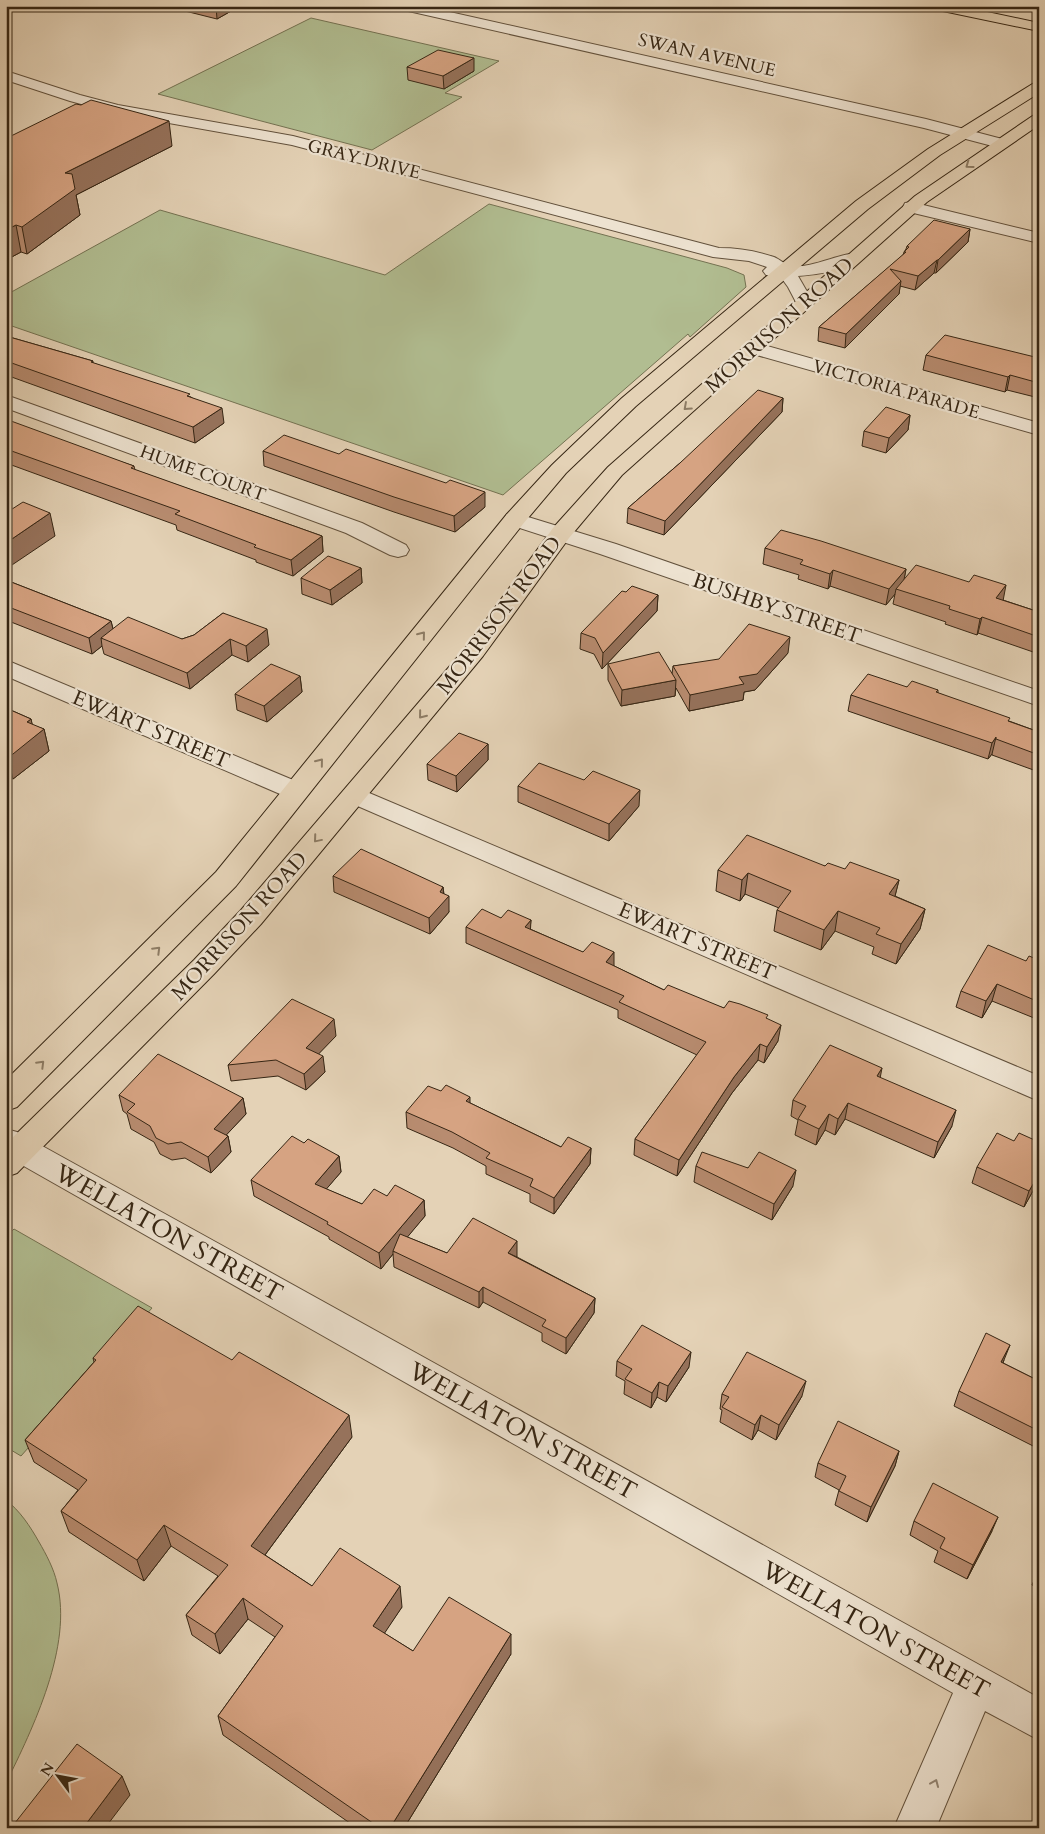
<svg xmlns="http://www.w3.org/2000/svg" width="1045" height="1834" font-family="Cardo,serif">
<rect width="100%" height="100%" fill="#e4d2b6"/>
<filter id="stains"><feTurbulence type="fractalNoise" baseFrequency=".004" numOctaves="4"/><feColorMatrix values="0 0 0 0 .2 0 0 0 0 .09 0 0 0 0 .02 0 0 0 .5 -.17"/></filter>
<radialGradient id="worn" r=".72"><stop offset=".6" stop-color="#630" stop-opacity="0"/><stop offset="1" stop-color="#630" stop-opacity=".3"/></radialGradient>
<!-- green -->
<g fill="#b1bd91" stroke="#747252">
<polygon points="311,18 499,61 445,93 462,97 372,150 158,94"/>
<polygon points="489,204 727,268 744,275 746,287 690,337 688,334 503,495 6,324 6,295 160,210 385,275"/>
<polygon points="14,1229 152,1308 21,1456 6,1447 6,1237"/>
<path d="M6,1500C20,1511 30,1526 39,1542C46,1554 54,1569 57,1583C73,1646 33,1728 6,1783Z"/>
</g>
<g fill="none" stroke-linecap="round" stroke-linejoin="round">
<!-- street casing -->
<g stroke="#62513c" stroke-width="2">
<g id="street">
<polygon points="397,6 423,6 926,119 1006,140 1008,143 1006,146 1000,148 924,128 404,10"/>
<path d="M6,71L80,95L118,105L293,136L719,248C738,248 756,251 774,257C779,259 786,265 791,266C814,269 845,250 860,254L863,258C854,270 813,275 798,276L813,302L810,306L804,307L798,306L788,287L780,276L766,275L763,271L767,267L749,261L713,257L292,145L118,114L70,101L6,80Z"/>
<polygon points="911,202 1039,233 1039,243 905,211 903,207 905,203"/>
<polygon points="753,342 1039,423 1039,435 746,352 744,348 746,344"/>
<polygon points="6,395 362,523 406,545 409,550 406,555 398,557 390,555 346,533 6,408"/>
<polygon points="515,513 616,544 1039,691 1039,706 600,554 507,524 504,519 507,514"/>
<polygon points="6,660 305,785 309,791 305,797 296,799 287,797 6,676"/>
<polygon points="355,787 1039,1076 1039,1101 346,801 342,795 346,789"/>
<polygon points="6,1129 17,1132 1039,1698 1039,1740 985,1711 936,1828 894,1828 953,1693 6,1156"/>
</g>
</g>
<!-- primary casing -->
<g stroke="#362614" stroke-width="2">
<g id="primary">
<polygon points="1039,82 1039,93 940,155 868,209 636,406 566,473 523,524 236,886 17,1107 6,1111 6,1080 216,872 507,514 552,465 622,398 856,201 928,149 1034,83"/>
<polygon points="1039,113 1039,125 927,202 622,475 569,538 483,656 261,924 214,974 17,1173 6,1177 6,1144 194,960 241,910 467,646 553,528 608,467 915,196 1034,115"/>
</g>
</g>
<!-- highway casing -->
<g stroke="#362614" stroke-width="2">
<polygon id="highway" points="931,6 959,6 1039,23 1039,31 938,10"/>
</g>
<!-- street -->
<use href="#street" fill="#ede2d0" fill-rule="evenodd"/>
<!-- primary -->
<use href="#primary" fill="#e4d2b6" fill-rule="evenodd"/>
<!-- highway -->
<use href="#highway" fill="#e4d2b6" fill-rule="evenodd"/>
</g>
<!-- wall -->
<g fill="#b88c70" stroke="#362614">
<polygon points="165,6 240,6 217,19"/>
<polygon points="407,67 474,71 444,89 408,80"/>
<polygon points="6,137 172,146 76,195 80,215 27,254 21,252 6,260"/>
<polygon points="970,229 968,242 936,273 934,273 915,290 900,286 899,294 845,348 818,341 819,327 903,255 904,252 906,249 907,246"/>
<polygon points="6,336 93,361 93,363 191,397 224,423 195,443 6,375"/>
<polygon points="926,355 1039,358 1039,398 1007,390 1005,392 923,370"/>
<polygon points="783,398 782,412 664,535 627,523 628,508 680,463"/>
<polygon points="910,415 908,430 886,453 862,446 864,431"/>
<polygon points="6,424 134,466 135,470 322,536 323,552 293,576 256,562 256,560 177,530 176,525 6,463"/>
<polygon points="263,451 485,507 455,532 394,512 264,466"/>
<polygon points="765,548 906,569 904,580 1003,600 1039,612 1039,654 978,633 977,635 945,624 946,622 893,604 895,594 886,605 830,586 828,589 798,579 799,575 763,564"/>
<polygon points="361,568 362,583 332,605 302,594 301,578"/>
<polygon points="6,580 111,621 113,629 182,639 194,635 223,613 269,645 248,662 232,655 190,689 104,654 102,646 92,654 6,620"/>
<polygon points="626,592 658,595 657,611 602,669 594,654 580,649 581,633"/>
<polygon points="788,653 755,690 744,692 743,700 689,711 676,688 675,696 621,706 608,680 608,664 672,674 673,666"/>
<polygon points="300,676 302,692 267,722 237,710 235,694"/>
<polygon points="907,687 938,690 938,693 1009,721 1039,732 1039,772 992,755 992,754 988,759 848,711 851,695"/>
<polygon points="6,708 31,719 32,725 44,729 49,751 13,779 6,776"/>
<polygon points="488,744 488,760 457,792 428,780 427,764"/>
<polygon points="518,786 639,806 609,841 518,802"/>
<polygon points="825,866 899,880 895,896 925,909 920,929 896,964 872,954 874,947 835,931 821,950 774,931 777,910 779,908 745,894 740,901 716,891 718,870"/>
<polygon points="333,876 443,887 444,894 449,912 430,934 334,892"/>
<polygon points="501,918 531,920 530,929 614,966 664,990 724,1008 767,1019 778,1041 764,1063 758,1060 732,1093 677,1176 634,1155 635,1139 697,1055 618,1018 618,1010 466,943 466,927"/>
<polygon points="1039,960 1039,1020 992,1001 982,1018 956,1007 961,991 1026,961"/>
<polygon points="336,1036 318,1054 325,1072 306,1090 278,1076 231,1081 228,1065"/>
<polygon points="880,1078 952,1126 934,1158 845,1119 835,1135 825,1130 816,1145 795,1135 798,1120 791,1116 793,1100"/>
<polygon points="119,1095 243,1098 246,1114 226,1135 228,1136 231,1152 211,1173 185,1158 172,1160 160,1154 154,1142 131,1129 127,1114 123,1111"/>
<polygon points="470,1103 561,1147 591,1148 590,1164 554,1214 530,1202 530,1194 486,1174 486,1166 453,1148 407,1128 406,1112"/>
<polygon points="304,1143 339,1156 341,1172 326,1189 362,1204 387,1196 424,1200 425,1216 407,1237 447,1253 517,1257 595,1298 594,1313 566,1354 542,1341 542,1333 483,1302 479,1308 394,1267 393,1254 381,1269 329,1239 329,1237 254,1196 251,1180"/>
<polygon points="696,1166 748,1168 793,1186 772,1220 694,1182"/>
<polygon points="977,1167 1039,1180 1024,1207 972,1183"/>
<polygon points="93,1358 352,1437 265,1555 312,1586 402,1607 384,1633 413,1651 511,1654 404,1828 357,1828 223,1735 218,1716 275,1637 248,1619 220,1654 192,1635 186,1615 218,1576 171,1546 144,1581 69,1532 61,1511 78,1490 34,1462 25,1440 94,1362"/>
<polygon points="1004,1360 1003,1363 1039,1381 1039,1449 954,1406 959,1391"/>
<polygon points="617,1361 689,1367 666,1402 657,1397 651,1408 624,1394 625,1381 616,1376"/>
<polygon points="722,1394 802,1396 776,1440 758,1430 752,1440 720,1422 722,1410 720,1409"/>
<polygon points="899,1451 895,1466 867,1522 835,1505 839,1490 815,1477 818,1463"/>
<polygon points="914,1521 992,1531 967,1579 934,1562 938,1551 910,1535"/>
<polygon points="1039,1569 1039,1588 1032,1585"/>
</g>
<!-- shaded-wall -->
<g fill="#96725b" stroke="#362614">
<polygon points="216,6 240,6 217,19"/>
<polygon points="474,58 474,71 444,89 443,76"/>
<polygon points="169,121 172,146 76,195 80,215 27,254 22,227 65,173"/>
<polygon points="16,225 21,252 6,260 6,230"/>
<polygon points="970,229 968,242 936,273 938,260"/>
<polygon points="937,260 934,273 915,290 918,276"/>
<polygon points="901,281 899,294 845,348 846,334"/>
<polygon points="1010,375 1007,390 1005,392 1008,377"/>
<polygon points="783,398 782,412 664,535 665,521"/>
<polygon points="222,408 224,423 195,443 193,427"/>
<polygon points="910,415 908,430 886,453 889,438"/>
<polygon points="485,492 485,507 455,532 454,516"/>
<polygon points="50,513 55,536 6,569 6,543"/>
<polygon points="322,536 323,552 293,576 291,560"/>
<polygon points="361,568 362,583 332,605 330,590"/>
<polygon points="906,569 903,585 896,589 895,594 886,605 889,589"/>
<polygon points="833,570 830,586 828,589 830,574"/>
<polygon points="1006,585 1003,601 996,598"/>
<polygon points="658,595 657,611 602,669 603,653"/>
<polygon points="982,617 978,633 977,635 980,619"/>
<polygon points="111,621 115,637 101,638 102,646 92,654 89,638"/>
<polygon points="267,629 269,645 248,662 246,646"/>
<polygon points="790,637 788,653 755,690 744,692 743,700 689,711 690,695 739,677"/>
<polygon points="230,639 232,655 190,689 187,673"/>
<polygon points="300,676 302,692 267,722 264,706"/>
<polygon points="676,680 675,696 621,706 622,690"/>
<polygon points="31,719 35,736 44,729 49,751 13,779 8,758 27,722"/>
<polygon points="996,737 992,754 988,759 992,743"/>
<polygon points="488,744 488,760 457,792 456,776"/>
<polygon points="640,790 639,806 609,841 609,824"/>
<polygon points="748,873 745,894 740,901 742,880"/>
<polygon points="899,880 894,900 889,894"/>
<polygon points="443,887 444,901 449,896 449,912 430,934 429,918 440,892"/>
<polygon points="925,909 920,929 896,964 901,944"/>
<polygon points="838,911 835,931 821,950 824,930"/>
<polygon points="531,920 530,937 525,927"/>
<polygon points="6,925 9,933 6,935"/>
<polygon points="614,952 614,968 606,962"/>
<polygon points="997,984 992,1001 982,1018 986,1001"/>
<polygon points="6,1008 11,1023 6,1027"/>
<polygon points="334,1019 336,1036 308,1065 306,1048"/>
<polygon points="781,1025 778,1041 764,1063 767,1047"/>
<polygon points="760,1044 758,1060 732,1093 677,1176 679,1160 734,1077"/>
<polygon points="323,1056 325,1072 306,1090 304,1074"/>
<polygon points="882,1068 879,1084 877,1076"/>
<polygon points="470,1097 470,1113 466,1101"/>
<polygon points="243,1098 246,1114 217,1145 214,1129"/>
<polygon points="848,1103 845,1119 835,1135 838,1119"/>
<polygon points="956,1110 952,1126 934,1158 938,1142"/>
<polygon points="829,1114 825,1130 816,1145 819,1129"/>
<polygon points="228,1136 231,1152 211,1173 208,1157"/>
<polygon points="591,1148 590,1164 554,1214 554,1198"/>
<polygon points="339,1156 341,1172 317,1200 315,1184"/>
<polygon points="796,1170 793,1186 772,1220 774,1204"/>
<polygon points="1039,1174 1039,1180 1024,1207 1029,1191"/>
<polygon points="424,1200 425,1216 395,1252 393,1251 393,1254 381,1269 379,1253"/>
<polygon points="517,1241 517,1257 508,1253"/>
<polygon points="483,1287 483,1302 479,1308 479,1292"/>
<polygon points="595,1298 594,1313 566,1354 566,1338"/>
<polygon points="1010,1345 1004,1360 996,1378 1001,1362"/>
<polygon points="691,1352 689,1367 666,1402 668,1386"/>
<polygon points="806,1381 802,1396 776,1440 779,1425"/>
<polygon points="659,1382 657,1397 651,1408 652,1393"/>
<polygon points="349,1415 352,1437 256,1567 251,1546"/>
<polygon points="761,1415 758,1430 752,1440 755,1425"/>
<polygon points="899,1451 895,1466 867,1522 871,1507"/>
<polygon points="998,1517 992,1531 967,1579 973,1565"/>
<polygon points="164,1525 171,1546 144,1581 137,1560"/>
<polygon points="400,1586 402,1607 376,1646 373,1626"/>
<polygon points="243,1598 248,1619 220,1654 215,1634"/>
<polygon points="511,1634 511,1654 404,1828 390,1828"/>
<polygon points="122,1776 130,1795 105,1828 83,1828"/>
</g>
<!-- building -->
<g fill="#d6a382" stroke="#362614">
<polygon points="438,50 474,58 443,76 407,67"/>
<polygon points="91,100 169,121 65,173 72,174 75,189 22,227 16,225 6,230 6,137 9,137 76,104 81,105"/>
<polygon points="934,220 970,229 938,260 937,260 918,276 890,269 901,281 846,334 819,327 906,252 904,252 909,247 907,246"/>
<polygon points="945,335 1039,358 1039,383 1010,375 1008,377 926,355"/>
<polygon points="6,336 93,361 91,362 190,394 187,396 222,408 193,427 6,361"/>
<polygon points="758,390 783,398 665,521 628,508 680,463"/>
<polygon points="886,407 910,415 889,438 864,431"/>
<polygon points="11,421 134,466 131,468 322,536 291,560 254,547 256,545 175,514 180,511 6,449 6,424"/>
<polygon points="284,435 339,454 346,449 446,483 450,480 485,492 454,516 394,497 263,451"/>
<polygon points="23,502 50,513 6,543 6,513"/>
<polygon points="781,530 821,541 906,569 889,589 833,570 830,574 800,564 803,560 765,548"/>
<polygon points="328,556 361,568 330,590 301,578"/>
<polygon points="916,565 969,582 974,575 1006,585 996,598 1039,612 1039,637 982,617 980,619 949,609 950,606 896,589"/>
<polygon points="6,580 111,621 89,638 6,606"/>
<polygon points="632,586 658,595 603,653 595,638 581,633 622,591 626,592"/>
<polygon points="223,613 267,629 246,646 230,639 187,673 101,638 128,617 182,639 194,635"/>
<polygon points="749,624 790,637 757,674 739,677 744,684 690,695 673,666 719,659"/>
<polygon points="659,652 676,680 622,690 608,664"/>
<polygon points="271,664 300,676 264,706 235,694"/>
<polygon points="868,674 907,687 912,681 938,690 936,692 1010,718 1008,721 1039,732 1039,755 996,739 996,737 992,743 851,695"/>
<polygon points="6,708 31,719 27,722 44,729 8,758 6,757"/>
<polygon points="459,733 488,744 456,776 427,764"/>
<polygon points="539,763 584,780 593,771 640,790 609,824 518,786"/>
<polygon points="747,835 825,866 828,863 845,869 850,862 899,880 889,894 925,909 901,944 876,934 880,928 838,911 824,930 777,910 791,891 748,873 742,880 718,870"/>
<polygon points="361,849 443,887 440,892 449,896 429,918 333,876"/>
<polygon points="482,909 501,918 508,910 531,920 525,927 583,952 592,942 614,952 606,962 664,990 668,985 724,1008 729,1001 740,1004 768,1015 766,1018 781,1025 767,1047 760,1044 734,1077 679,1160 635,1139 706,1042 619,1002 624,996 466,927"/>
<polygon points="988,945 1026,961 1029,956 1039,960 1039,1002 997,984 986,1001 961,991"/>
<polygon points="292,999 334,1019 306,1048 323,1056 304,1074 276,1060 228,1065"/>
<polygon points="830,1045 882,1068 877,1076 956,1110 938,1142 848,1103 838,1119 829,1114 819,1129 798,1119 806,1106 793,1100"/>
<polygon points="158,1054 243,1098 214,1129 228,1136 208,1157 181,1142 168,1144 156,1138 150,1126 127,1112 135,1104 119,1095"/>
<polygon points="446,1085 470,1097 466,1101 561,1147 568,1137 591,1148 554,1198 530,1186 533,1179 486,1158 490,1153 452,1132 406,1112 428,1086 441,1091"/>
<polygon points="997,1133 1014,1141 1019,1133 1039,1142 1039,1147 1037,1149 1039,1150 1039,1174 1029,1191 977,1167"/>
<polygon points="292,1136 304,1143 308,1139 339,1156 315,1184 362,1204 374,1189 387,1196 395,1185 424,1200 379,1253 327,1224 328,1222 251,1180"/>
<polygon points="702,1152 748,1168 759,1152 796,1170 774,1204 696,1166"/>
<polygon points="473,1218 517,1241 508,1253 595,1298 566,1338 542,1326 546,1320 483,1287 479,1292 393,1251 400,1234 447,1253"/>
<polygon points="138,1306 232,1360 239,1352 349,1415 251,1546 312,1586 340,1548 400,1586 373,1626 413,1651 449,1597 511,1634 390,1828 380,1828 218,1716 283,1626 243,1598 215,1634 186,1615 228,1565 164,1525 137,1560 61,1511 87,1480 25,1440 96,1360 93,1358"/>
<polygon points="642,1325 691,1352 668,1386 659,1382 652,1393 625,1379 632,1369 617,1361"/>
<polygon points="986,1333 1010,1345 1001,1362 1039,1381 1039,1431 959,1391"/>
<polygon points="747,1352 806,1381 779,1425 761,1415 755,1425 722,1407 729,1397 722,1394"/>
<polygon points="838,1421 899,1451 871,1507 839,1491 846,1476 818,1463"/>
<polygon points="933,1483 998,1517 973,1565 940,1548 945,1538 914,1521"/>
<polygon points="77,1744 122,1776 83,1828 11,1828"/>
</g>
<!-- one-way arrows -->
<defs><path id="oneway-chevron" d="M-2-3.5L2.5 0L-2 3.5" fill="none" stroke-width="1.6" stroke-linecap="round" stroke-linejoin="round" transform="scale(1.25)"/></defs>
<g stroke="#8d7c65">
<use href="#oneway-chevron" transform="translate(969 165) rotate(144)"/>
<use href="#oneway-chevron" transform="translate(687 407) rotate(138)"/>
<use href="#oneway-chevron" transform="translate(422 635) rotate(-51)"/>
<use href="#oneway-chevron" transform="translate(422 715) rotate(129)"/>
<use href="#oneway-chevron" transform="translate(320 762) rotate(-51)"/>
<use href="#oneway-chevron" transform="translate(317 839) rotate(130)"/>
<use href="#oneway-chevron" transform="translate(157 950) rotate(-45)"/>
<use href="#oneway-chevron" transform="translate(41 1064) rotate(-45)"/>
</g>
<use stroke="#928472" href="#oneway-chevron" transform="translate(935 1783) rotate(-67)"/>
<g text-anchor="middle" stroke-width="4.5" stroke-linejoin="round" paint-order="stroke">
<!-- far-street labels -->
<g font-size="18" fill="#362614" stroke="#ede2d0">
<text transform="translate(707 55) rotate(13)" y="6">SWAN AVENUE</text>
<text transform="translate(364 159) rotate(14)" y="6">GRAY DRIVE</text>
<text transform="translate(896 389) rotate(16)" y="6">VICTORIA PARADE</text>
<text transform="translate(203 473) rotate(20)" y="6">HUME COURT</text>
</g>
<!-- street labels -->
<g font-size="21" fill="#362614" stroke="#ede2d0">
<text transform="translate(779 325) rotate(-42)" y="7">MORRISON ROAD</text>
<text transform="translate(777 608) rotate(19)" y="7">BUSHBY STREET</text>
<text transform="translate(499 615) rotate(-53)" y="7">MORRISON ROAD</text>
<text transform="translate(151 729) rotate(23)" y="7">EWART STREET</text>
<text transform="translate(239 926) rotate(-48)" y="7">MORRISON ROAD</text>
<text transform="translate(697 941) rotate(23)" y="7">EWART STREET</text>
</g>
<!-- near-street labels -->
<g font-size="25" fill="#362614" stroke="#ede2d0">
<text transform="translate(169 1232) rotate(29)" y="9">WELLATON STREET</text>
<text transform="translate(523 1430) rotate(29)" y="9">WELLATON STREET</text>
<text transform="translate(876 1629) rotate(29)" y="9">WELLATON STREET</text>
</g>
</g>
<!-- margin -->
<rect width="1045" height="1834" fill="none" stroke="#e4d2b6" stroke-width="25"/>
<rect x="8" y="8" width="1030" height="1819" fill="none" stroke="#362614" stroke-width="2.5"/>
<rect x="12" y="12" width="1020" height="1809" fill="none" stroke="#362614"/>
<!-- north arrow -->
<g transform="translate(58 1776) rotate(302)" stroke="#ede2d0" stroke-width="4" paint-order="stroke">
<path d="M0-4L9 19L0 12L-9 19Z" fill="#362614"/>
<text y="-8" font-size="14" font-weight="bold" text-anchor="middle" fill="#362614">N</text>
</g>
<rect width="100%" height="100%" filter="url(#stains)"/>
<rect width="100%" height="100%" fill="url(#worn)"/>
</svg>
